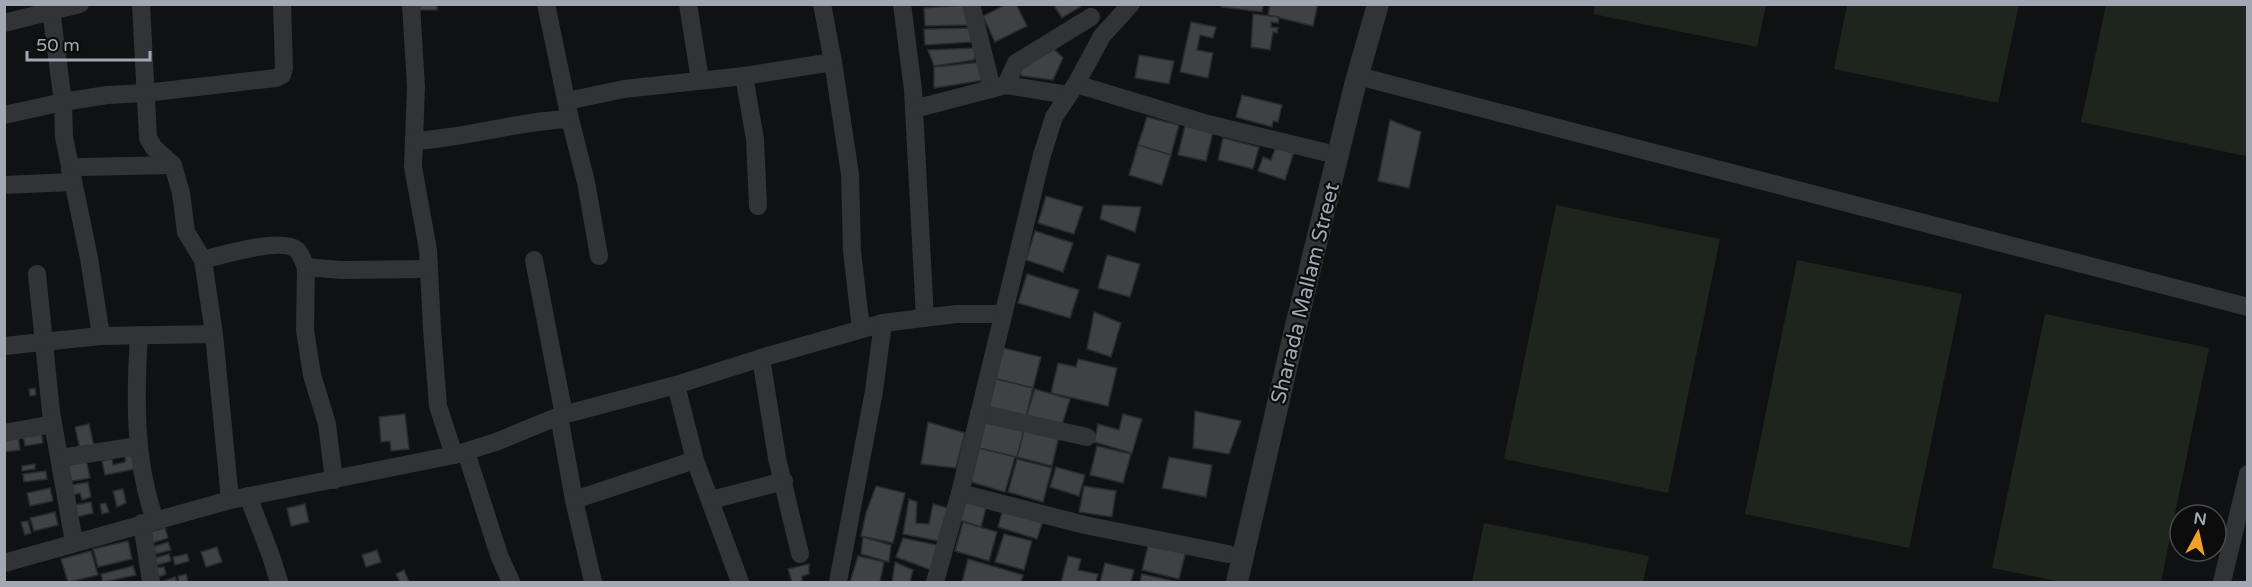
<svg xmlns="http://www.w3.org/2000/svg" width="2252" height="587" font-family="'Varela Round',sans-serif">
<rect width="100%" height="100%" fill="#101112"/>
<!-- green -->
<g fill="#1d251d">
<polygon points="1595,5 1595,4 1766,5 1757,47 1593,14"/>
<polygon points="1847,5 2019,5 1998,103 1834,69"/>
<polygon points="2106,5 2247,5 2246,156 2081,122"/>
<polygon points="1556,205 1720,239 1668,493 1504,459"/>
<polygon points="1797,260 1962,294 1909,548 1745,514"/>
<polygon points="2045,314 2209,348 2161,582 2063,582 1992,568"/>
<polygon points="1484,523 1649,556 1643,582 1472,582"/>
</g>
<!-- building -->
<g fill="#3f4145" stroke="#2a2b2e" stroke-width="1.5">
<rect x="420" y="4" width="17" height="6"/>
<polygon points="1007,4 1016,4 1027,26 995,42 983,16"/>
<polygon points="1053,4 1079,4 1080,7 1062,18"/>
<polygon points="1222,4 1263,4 1262,12 1222,7"/>
<polygon points="1270,4 1318,4 1313,26 1268,15"/>
<polygon points="967,5 971,25 925,26 924,8"/>
<polygon points="1253,14 1279,17 1278,23 1271,22 1271,27 1278,28 1277,33 1273,32 1270,50 1251,47"/>
<polygon points="1191,22 1216,27 1213,38 1200,35 1197,50 1213,53 1208,78 1180,72"/>
<polygon points="971,28 971,42 925,45 924,29"/>
<polygon points="1051,46 1063,58 1053,80 1022,76 1017,68"/>
<polygon points="976,48 974,60 934,66 928,50"/>
<polygon points="1139,55 1174,61 1169,84 1135,78"/>
<polygon points="982,62 985,80 934,88 934,67"/>
<polygon points="1242,95 1282,105 1278,122 1273,121 1272,127 1236,117"/>
<polygon points="1147,117 1179,125 1171,155 1138,145"/>
<polygon points="1390,120 1421,132 1409,188 1378,181"/>
<polygon points="1185,126 1213,132 1206,161 1178,155"/>
<polygon points="1223,138 1259,147 1253,169 1218,160"/>
<polygon points="1138,145 1171,155 1162,185 1129,175"/>
<polygon points="1276,146 1294,152 1285,180 1258,171 1263,157 1271,160"/>
<polygon points="1046,196 1083,207 1074,234 1038,223"/>
<polygon points="1103,205 1141,207 1135,232 1100,219"/>
<polygon points="1035,231 1073,243 1063,272 1026,260"/>
<polygon points="1107,255 1140,264 1130,297 1098,288"/>
<polygon points="1027,274 1079,290 1070,318 1018,303"/>
<polygon points="1094,312 1121,323 1111,357 1087,349"/>
<polygon points="999,347 1041,357 1033,388 992,378"/>
<polygon points="1078,359 1117,368 1108,406 1051,393 1058,363 1076,367"/>
<polygon points="992,378 1033,388 1026,417 985,408"/>
<polygon points="35,388 36,395 30,396 29,389"/>
<polygon points="1035,389 1070,399 1061,428 1026,417"/>
<polygon points="1195,411 1241,421 1229,454 1193,448"/>
<polygon points="405,414 409,449 391,451 390,441 381,442 379,417"/>
<polygon points="1123,414 1142,419 1132,453 1094,442 1098,424 1119,430"/>
<polygon points="986,418 1025,427 1017,457 979,448"/>
<polygon points="928,422 965,433 956,468 921,464"/>
<polygon points="89,424 94,446 80,449 75,427"/>
<polygon points="1025,427 1059,436 1052,466 1017,457"/>
<polygon points="41,432 43,443 25,446 23,435"/>
<polygon points="18,434 20,450 4,452 4,436"/>
<polygon points="1097,446 1131,454 1123,483 1090,475"/>
<polygon points="979,448 1015,457 1005,492 971,482"/>
<polygon points="132,451 135,469 105,475 102,461 112,459 113,465 125,462 126,452"/>
<polygon points="1169,457 1212,465 1206,497 1162,488"/>
<polygon points="86,459 90,478 68,482 64,463"/>
<polygon points="1017,459 1052,468 1043,502 1008,492"/>
<polygon points="35,464 35,469 22,471 22,466"/>
<polygon points="1056,467 1085,475 1079,496 1050,487"/>
<polygon points="46,471 47,479 24,482 23,474"/>
<polygon points="88,482 91,497 82,500 80,493 68,496 66,486"/>
<polygon points="876,486 905,493 893,543 861,536 866,513"/>
<polygon points="1084,486 1116,491 1112,517 1079,512"/>
<polygon points="50,488 53,501 30,506 27,493"/>
<polygon points="123,489 126,503 117,507 113,491"/>
<polygon points="965,498 987,504 981,527 959,520"/>
<polygon points="909,499 917,502 916,523 929,524 933,504 948,508 938,541 903,534"/>
<polygon points="91,502 93,513 73,518 70,506"/>
<polygon points="106,503 109,512 102,514 100,504"/>
<polygon points="305,504 309,522 291,526 287,508"/>
<polygon points="1004,505 1044,518 1037,539 998,527"/>
<polygon points="55,512 58,525 34,531 30,518"/>
<polygon points="28,521 31,533 25,535 21,522"/>
<polygon points="963,522 997,532 989,561 955,551"/>
<polygon points="165,528 168,538 152,543 149,532"/>
<polygon points="1004,534 1032,541 1024,570 995,562"/>
<polygon points="863,537 891,545 889,562 861,554"/>
<polygon points="903,538 937,545 931,570 896,557"/>
<polygon points="128,541 132,559 98,567 93,549"/>
<polygon points="168,542 171,550 156,554 153,547"/>
<polygon points="1149,542 1186,551 1179,579 1142,570"/>
<polygon points="217,547 222,562 206,567 201,552"/>
<polygon points="377,550 381,562 366,567 362,555"/>
<polygon points="91,551 98,575 68,582 61,559"/>
<polygon points="169,554 171,561 157,565 155,558"/>
<polygon points="187,554 189,561 175,565 173,557"/>
<polygon points="858,556 884,562 880,582 850,582"/>
<polygon points="1068,556 1081,559 1078,570 1098,574 1096,582 1061,582"/>
<polygon points="968,559 1023,575 1021,582 962,582"/>
<polygon points="895,562 913,570 910,582 892,582"/>
<polygon points="1105,563 1134,570 1131,582 1100,582"/>
<polygon points="809,564 809,574 802,576 802,582 792,582 788,569"/>
<polygon points="133,566 136,575 103,582 101,574"/>
<polygon points="164,567 166,574 159,577 155,568"/>
<polygon points="404,570 409,582 400,582 396,574"/>
<polygon points="186,574 188,582 179,582 178,576"/>
<polygon points="1142,574 1178,582 1140,582"/>
<polygon points="175,577 177,582 161,582"/>
</g>
<g fill="none" stroke-linecap="round" stroke-linejoin="round">
<!-- minor -->
<g stroke="#323337" stroke-width="18">
<polyline points="141,4 148,138 154,148 173,165 181,193 186,232 203,260 214,334 230,500"/>
<polyline points="411,4 416,87 413,167 428,250 432,329 438,406 454,455"/>
<polyline points="546,4 570,119 586,182 599,256"/>
<polyline points="688,4 700,80"/>
<polyline points="822,4 833,62 850,174 852,251 861,329"/>
<polyline points="902,4 913,90 925,318"/>
<polyline points="971,4 992,89"/>
<polyline points="51,10 63,102 64,137 89,258 101,336"/>
<polyline points="4,23 80,4"/>
<polyline points="744,76 755,139 758,206"/>
<polyline points="1358,76 2248,307"/>
<polyline points="1076,84 1208,124 1324,152"/>
<polyline points="1006,85 1016,63 1091,17"/>
<polyline points="567,101 624,89 744,76 833,62"/>
<polyline points="914,109 1006,85 1068,95"/>
<polyline points="4,115 63,102 107,95 145,93 276,78 282,75 284,68 282,4"/>
<path d="M414,141C467,138 517,121 570,119"/>
<polyline points="70,170 81,167 173,165"/>
<polyline points="4,185 72,182"/>
<path d="M203,260C221,255 283,237 297,250C301,254 303,261 306,267L305,330L312,375L327,424L334,480"/>
<polyline points="534,260 564,415"/>
<polyline points="306,267 341,270 429,269"/>
<polyline points="37,274 51,412 74,542"/>
<path d="M139,335C135,398 134,461 155,520"/>
<polyline points="4,346 101,336 214,334"/>
<polyline points="761,358 777,458 800,554"/>
<polyline points="676,385 695,460 740,582"/>
<polyline points="979,413 1087,437"/>
<polyline points="559,416 574,500 593,582"/>
<polyline points="4,433 53,424"/>
<polyline points="466,452 499,555 511,582"/>
<polyline points="60,458 138,446"/>
<polyline points="960,493 1085,525 1228,554"/>
<polyline points="248,496 271,556 279,582"/>
<polyline points="574,500 695,460"/>
<polyline points="711,500 784,481"/>
<polyline points="142,523 151,582"/>
<polyline points="4,563 230,500 454,455 496,442 559,416 676,385 761,358 883,323 956,314 1003,314"/>
<polyline points="838,582 874,391 883,323"/>
<polyline points="935,582 960,493 1042,155 1054,117 1076,84 1102,36 1131,4"/>
<polyline points="2222,582 2248,474"/>
</g>
<!-- tertiary -->
<polyline stroke="#323337" stroke-width="22" points="1237,582 1294,334 1355,85 1378,4"/>
</g>
<g text-anchor="middle" stroke-width="4.5" stroke-linejoin="round" paint-order="stroke">
<!-- street labels -->
<g font-size="21" fill="#a2a8b3" stroke="#0c0c0d">
<text transform="translate(1305 293) rotate(-76)" y="7">Sharada Mallam Street</text>
</g>
</g>
<!-- border -->
<rect width="2252" height="587" fill="none" stroke="#a2a8b3" stroke-width="12"/>
<!-- north arrow -->
<g transform="translate(2198 533) rotate(8)"><circle r="28" fill="#0c0c0d" stroke="#484a4f" stroke-width="1.5"/>
<path d="M0-4.5L10 22L0 15L-10 22Z" fill="#f1a129"/>
<text y="-9" font-size="16" font-weight="bold" text-anchor="middle" fill="#a2a8b3">N</text>
</g>
<!-- scale -->
<path d="M27 51v9h123v-9" fill="none" stroke="#a2a8b3" stroke-width="3"/>
<text x="36" y="51" font-size="18" fill="#a2a8b3" stroke="#0c0c0d" stroke-width="4.5" paint-order="stroke">50 m</text>
</svg>
